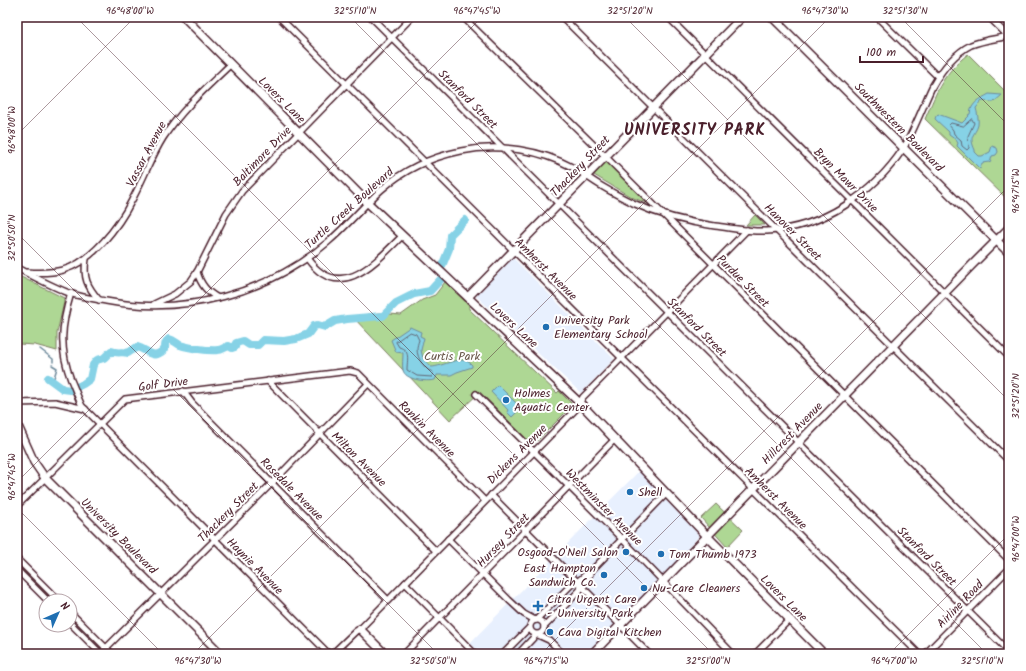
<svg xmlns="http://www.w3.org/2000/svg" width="1026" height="671" font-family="Kalam,sans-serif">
<rect width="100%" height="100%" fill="#fff"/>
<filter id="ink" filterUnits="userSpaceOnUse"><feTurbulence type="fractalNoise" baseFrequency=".025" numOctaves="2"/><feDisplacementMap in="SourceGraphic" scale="8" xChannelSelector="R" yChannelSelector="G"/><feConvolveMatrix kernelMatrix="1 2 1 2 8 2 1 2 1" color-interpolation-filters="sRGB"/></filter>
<g filter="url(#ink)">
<!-- built -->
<g fill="#e8f0fe">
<polygon points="512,259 514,259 614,359 581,393 476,296"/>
<polygon points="639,471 697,533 699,536 664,575 587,654 459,654"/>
</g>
<!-- green -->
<g fill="#aed794" stroke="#7c7b60">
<path d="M968,54L1009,95V201L925,119C938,89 942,75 968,54Z"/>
<polygon points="606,161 649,204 631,197 594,175"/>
<polygon points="755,215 765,225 746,225"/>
<polygon points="17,275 64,298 64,302 57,333 57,351 35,345 19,344 17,346"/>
<polygon points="445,282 469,305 469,309 557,393 559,391 573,405 533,445 480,392 450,420 408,375 405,373 403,370 352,316 379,313 401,315 422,300 435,295"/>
<polygon points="716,504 743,530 727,547 701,518"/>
</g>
<!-- water -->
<g fill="#86d2e6" stroke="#6e8a9b">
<path d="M989,94L1002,95L994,102L982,101L976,108C977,112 979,120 978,125C975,136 968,135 975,150V152L979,156H982L990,152L992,146L997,148L998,152L996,155L992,156L990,163L989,162L982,163L980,169L957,146L958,143L956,140L949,135V132L935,119L936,116L938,114L962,123L969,116L968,115L970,114C971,103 980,99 989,94Z"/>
<path d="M410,327L421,332L420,336L424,338L421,350L423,358L431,367C443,367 462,353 472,365V367L457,372L451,375H437L435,380C426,382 405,380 403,370C402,365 403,358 403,353L396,352L391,340Z"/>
<polygon points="498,385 521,408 512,417 507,412 508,410 491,392"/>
</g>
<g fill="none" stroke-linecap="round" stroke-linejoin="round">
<!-- shore -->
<g stroke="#626776" stroke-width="1">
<polygon points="972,119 974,123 968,136 969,148 967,150 962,146 961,140 954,134 953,130 949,125 951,123 963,126"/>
<path d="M410,332L416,334L419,340C418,343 417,346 417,349C417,359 425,370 433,372L432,377L417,376L407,370C407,359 411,351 399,347L396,342Z"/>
</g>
<!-- stream -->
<g stroke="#6e8a9b" stroke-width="1.5">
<polyline points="40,349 53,359 53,362"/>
<polyline points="52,365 57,368 53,381"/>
</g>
<!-- river -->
<g stroke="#86d2e6" stroke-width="8">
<polyline points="442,266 449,249 450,235 465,220"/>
<path d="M48,378L63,389L71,390L83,384L90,379L93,365L97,360L104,358L111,351C118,354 122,351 128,353L137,347C149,350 152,361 165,349C165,344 165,342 169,339C174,340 176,343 180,345C189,348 208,351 218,350C222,350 225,347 229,346L232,348L235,347L236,343L243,341L249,345H258L263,340L284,341L296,339L308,334L314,326L318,325L325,327L335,321L347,319L383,316L396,303L414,294L430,291L441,279"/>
</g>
<!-- street casing -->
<g stroke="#4a1f2b" stroke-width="8">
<g id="street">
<polyline points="279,17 919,654"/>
<polyline points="371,17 1009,652"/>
<polyline points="463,17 605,156 1009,560"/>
<polyline points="562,17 1009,461"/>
<polyline points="668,17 1009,357"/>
<polyline points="877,17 938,77"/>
<polyline points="989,17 1009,37"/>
<path d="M307,258C339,304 375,263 402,236"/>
<path d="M86,259C83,278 87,286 99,300"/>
<path d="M17,268C34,277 51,286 69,293C81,297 94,299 106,301C184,316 267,294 328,242C347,226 363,206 381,190C403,170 432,157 461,151C499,143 541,150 574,168C580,172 586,176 592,180C605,189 619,196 633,203C659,215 686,222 715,226C732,228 750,232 767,231C822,228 873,194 903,149C914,131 923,106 932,87C941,71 955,53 971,45C983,40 996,39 1009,36"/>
<path d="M27,272C39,273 51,273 63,270C92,262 119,226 132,200C143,180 151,157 163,138C181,110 207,87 231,64"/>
<path d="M197,272C201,285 207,292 218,298"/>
<path d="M71,293C61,326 59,348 71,380C75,389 78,398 82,406L329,654"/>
<polyline points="154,304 175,294 191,281 197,272 226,214 242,191 412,17"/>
<polyline points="268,381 436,551"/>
<polyline points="183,391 192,403 388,600"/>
<polyline points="476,394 626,543 733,654"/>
<polyline points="17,403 55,402 85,409"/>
<polyline points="491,495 649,654"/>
<polyline points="17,506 125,399 350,371 358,373 485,501"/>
<polyline points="448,539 509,600 524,614 535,620"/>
<polyline points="17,559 59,601"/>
<polyline points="17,570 48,601"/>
<polyline points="405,583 475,654"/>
<polyline points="70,612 112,654"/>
<circle cx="537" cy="627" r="7"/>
<polyline points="536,620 572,584 577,582 594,568 667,493"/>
<polyline points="70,623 101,654"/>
<polyline points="544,627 580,590 581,586 590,574"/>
<polyline points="538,635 549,640 563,654"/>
<polyline points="100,654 272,483 368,384"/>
<polyline points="332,654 356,631 360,629 576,409 583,397 598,382 747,230"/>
<polyline points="404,654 615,439"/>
<polyline points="503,654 529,628"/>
<polyline points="518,654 536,635"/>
<polyline points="755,654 790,619"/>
<polyline points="925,654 1009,569"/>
</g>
</g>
<!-- secondary casing -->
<g stroke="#4a1f2b" stroke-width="10">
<g id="secondary">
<polyline points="184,17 368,203 583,406 707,536 824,654"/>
<polyline points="772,17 1009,253"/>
<polyline points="468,297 742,17"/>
<polyline points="17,424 34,462 45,478 221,654"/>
<polyline points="360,629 385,654"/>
<polyline points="592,654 971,266 1009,228"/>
</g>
</g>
<!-- street -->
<use href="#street" stroke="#fff" stroke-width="5"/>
<!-- secondary -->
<use href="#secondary" stroke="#fff" stroke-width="7"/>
</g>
</g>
<!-- ticks -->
<path fill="none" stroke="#4a1f2b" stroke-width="1" stroke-opacity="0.45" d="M76,17L713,654M350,17L987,654M625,17L1009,401M900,17L1009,126M17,135L135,17M17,233L438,654M17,482L482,17M17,508L163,654M193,654L830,17M541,654L1009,186M889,654L1009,534"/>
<!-- markers -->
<g fill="#1f6fb2" stroke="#fff" stroke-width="1.5">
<circle cx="546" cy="327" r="4"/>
<circle cx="506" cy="400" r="4"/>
<circle cx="630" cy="492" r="4"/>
<circle cx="626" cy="552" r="4"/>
<circle cx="661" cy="554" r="4"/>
<circle cx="604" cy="575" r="4"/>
<circle cx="644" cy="588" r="4"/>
<path d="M536 600h4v4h4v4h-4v4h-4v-4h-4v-4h4z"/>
<circle cx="550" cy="632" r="4"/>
</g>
<g text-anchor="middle" stroke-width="4" stroke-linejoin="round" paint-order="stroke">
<!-- street labels -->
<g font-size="12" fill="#4a1f2b" stroke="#fff">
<text transform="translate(468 99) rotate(45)" y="4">Stanford Street</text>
<text transform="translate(282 100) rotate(45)" y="4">Lovers Lane</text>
<text transform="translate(899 127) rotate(45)" y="4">Southwestern Boulevard</text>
<text transform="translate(146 154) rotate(-62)" y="4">Vassar Avenue</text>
<text transform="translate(262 156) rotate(-46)" y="4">Baltimore Drive</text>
<text transform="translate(580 166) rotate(-46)" y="4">Thackery Street</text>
<text transform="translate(846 180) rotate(45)" y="4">Bryn Mawr Drive</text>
<text transform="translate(349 208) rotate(-42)" y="4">Turtle Creek Boulevard</text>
<text transform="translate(793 232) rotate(45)" y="4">Hanover Street</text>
<text transform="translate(546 269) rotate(45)" y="4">Amherst Avenue</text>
<text transform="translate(743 281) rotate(45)" y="4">Purdue Street</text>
<text transform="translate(514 325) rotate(43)" y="4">Lovers Lane</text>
<text transform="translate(697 327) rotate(45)" y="4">Stanford Street</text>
<text transform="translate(163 384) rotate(-7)" y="4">Golf Drive</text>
<text transform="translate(427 429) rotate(45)" y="4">Rankin Avenue</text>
<text transform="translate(792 433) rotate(-46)" y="4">Hillcrest Avenue</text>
<text transform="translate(517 454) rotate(-45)" y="4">Dickens Avenue</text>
<text transform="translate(359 459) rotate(45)" y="4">Milton Avenue</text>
<text transform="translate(292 489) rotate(45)" y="4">Rosedale Avenue</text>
<text transform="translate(776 498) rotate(45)" y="4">Amherst Avenue</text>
<text transform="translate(604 507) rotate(45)" y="4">Westminster Avenue</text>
<text transform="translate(228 512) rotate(-45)" y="4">Thackery Street</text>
<text transform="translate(119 536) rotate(45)" y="4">University Boulevard</text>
<text transform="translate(503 540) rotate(-46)" y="4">Hursey Street</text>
<text transform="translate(927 556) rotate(45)" y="4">Stanford Street</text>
<text transform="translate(255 566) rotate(45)" y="4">Haynie Avenue</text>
<text transform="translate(784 598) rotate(45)" y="4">Lovers Lane</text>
<text transform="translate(960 604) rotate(-46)" y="4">Airline Road</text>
</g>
<!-- poi labels -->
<g font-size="12" fill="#4a1f2b" stroke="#fff" text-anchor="start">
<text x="554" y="324">University Park<tspan x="554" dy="14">Elementary School</tspan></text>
<text x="514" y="397">Holmes<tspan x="514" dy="14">Aquatic Center</tspan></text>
<text x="638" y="496">Shell</text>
<text x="618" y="556" text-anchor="end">Osgood-O'Neil Salon</text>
<text x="669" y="558">Tom Thumb 1973</text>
<text x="596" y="572" text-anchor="end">East Hampton<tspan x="596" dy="14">Sandwich Co.</tspan></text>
<text x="652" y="592">Nu-Care Cleaners</text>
<text x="547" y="603">Citra Urgent Care<tspan x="547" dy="14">- University Park</tspan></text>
<text x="558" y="636">Cava Digital Kitchen</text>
</g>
<!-- park labels -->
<g font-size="12" fill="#68564a" stroke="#fff">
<text x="452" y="360">Curtis Park</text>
</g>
<!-- district labels -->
<g font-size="16" font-weight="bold" letter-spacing="1" fill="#4a1f2b" stroke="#fff">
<text x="695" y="135">UNIVERSITY PARK</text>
</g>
</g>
<!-- margin -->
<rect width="1026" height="671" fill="none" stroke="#fff" stroke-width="44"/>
<!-- north arrow -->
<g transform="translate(58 613) rotate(45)"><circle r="19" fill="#ffffff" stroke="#b7a5aa"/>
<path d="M0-3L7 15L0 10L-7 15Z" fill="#1f6fb2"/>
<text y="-6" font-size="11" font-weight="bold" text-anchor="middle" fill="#4a1f2b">N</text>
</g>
<!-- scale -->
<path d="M860 56v6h63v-6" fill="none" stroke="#4a1f2b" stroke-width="2"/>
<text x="866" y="56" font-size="12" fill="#4a1f2b" stroke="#ffffff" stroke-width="3" paint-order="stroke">100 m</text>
<rect x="22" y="22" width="982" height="627" fill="none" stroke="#4a1f2b" stroke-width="1.5"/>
<g font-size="10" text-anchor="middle" fill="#4a1f2b">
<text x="130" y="14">96°48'00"W</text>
<text x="355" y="14">32°51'10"N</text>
<text x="477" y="14">96°47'45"W</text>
<text x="630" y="14">32°51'20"N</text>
<text x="825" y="14">96°47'30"W</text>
<text x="905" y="14">32°51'30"N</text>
<text transform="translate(11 130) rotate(-90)" y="4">96°48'00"W</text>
<text transform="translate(1015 191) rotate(-90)" y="4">96°47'15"W</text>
<text transform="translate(11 238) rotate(-90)" y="4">32°50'50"N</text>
<text transform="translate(1015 396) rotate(-90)" y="4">32°51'20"N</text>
<text transform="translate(11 477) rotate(-90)" y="4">96°47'45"W</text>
<text transform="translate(1015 539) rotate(-90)" y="4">96°47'00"W</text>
<text x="198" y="664">96°47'30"W</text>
<text x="433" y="664">32°50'50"N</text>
<text x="546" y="664">96°47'15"W</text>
<text x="708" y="664">32°51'00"N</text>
<text x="894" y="664">96°47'00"W</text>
<text x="982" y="664">32°51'10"N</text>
</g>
</svg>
